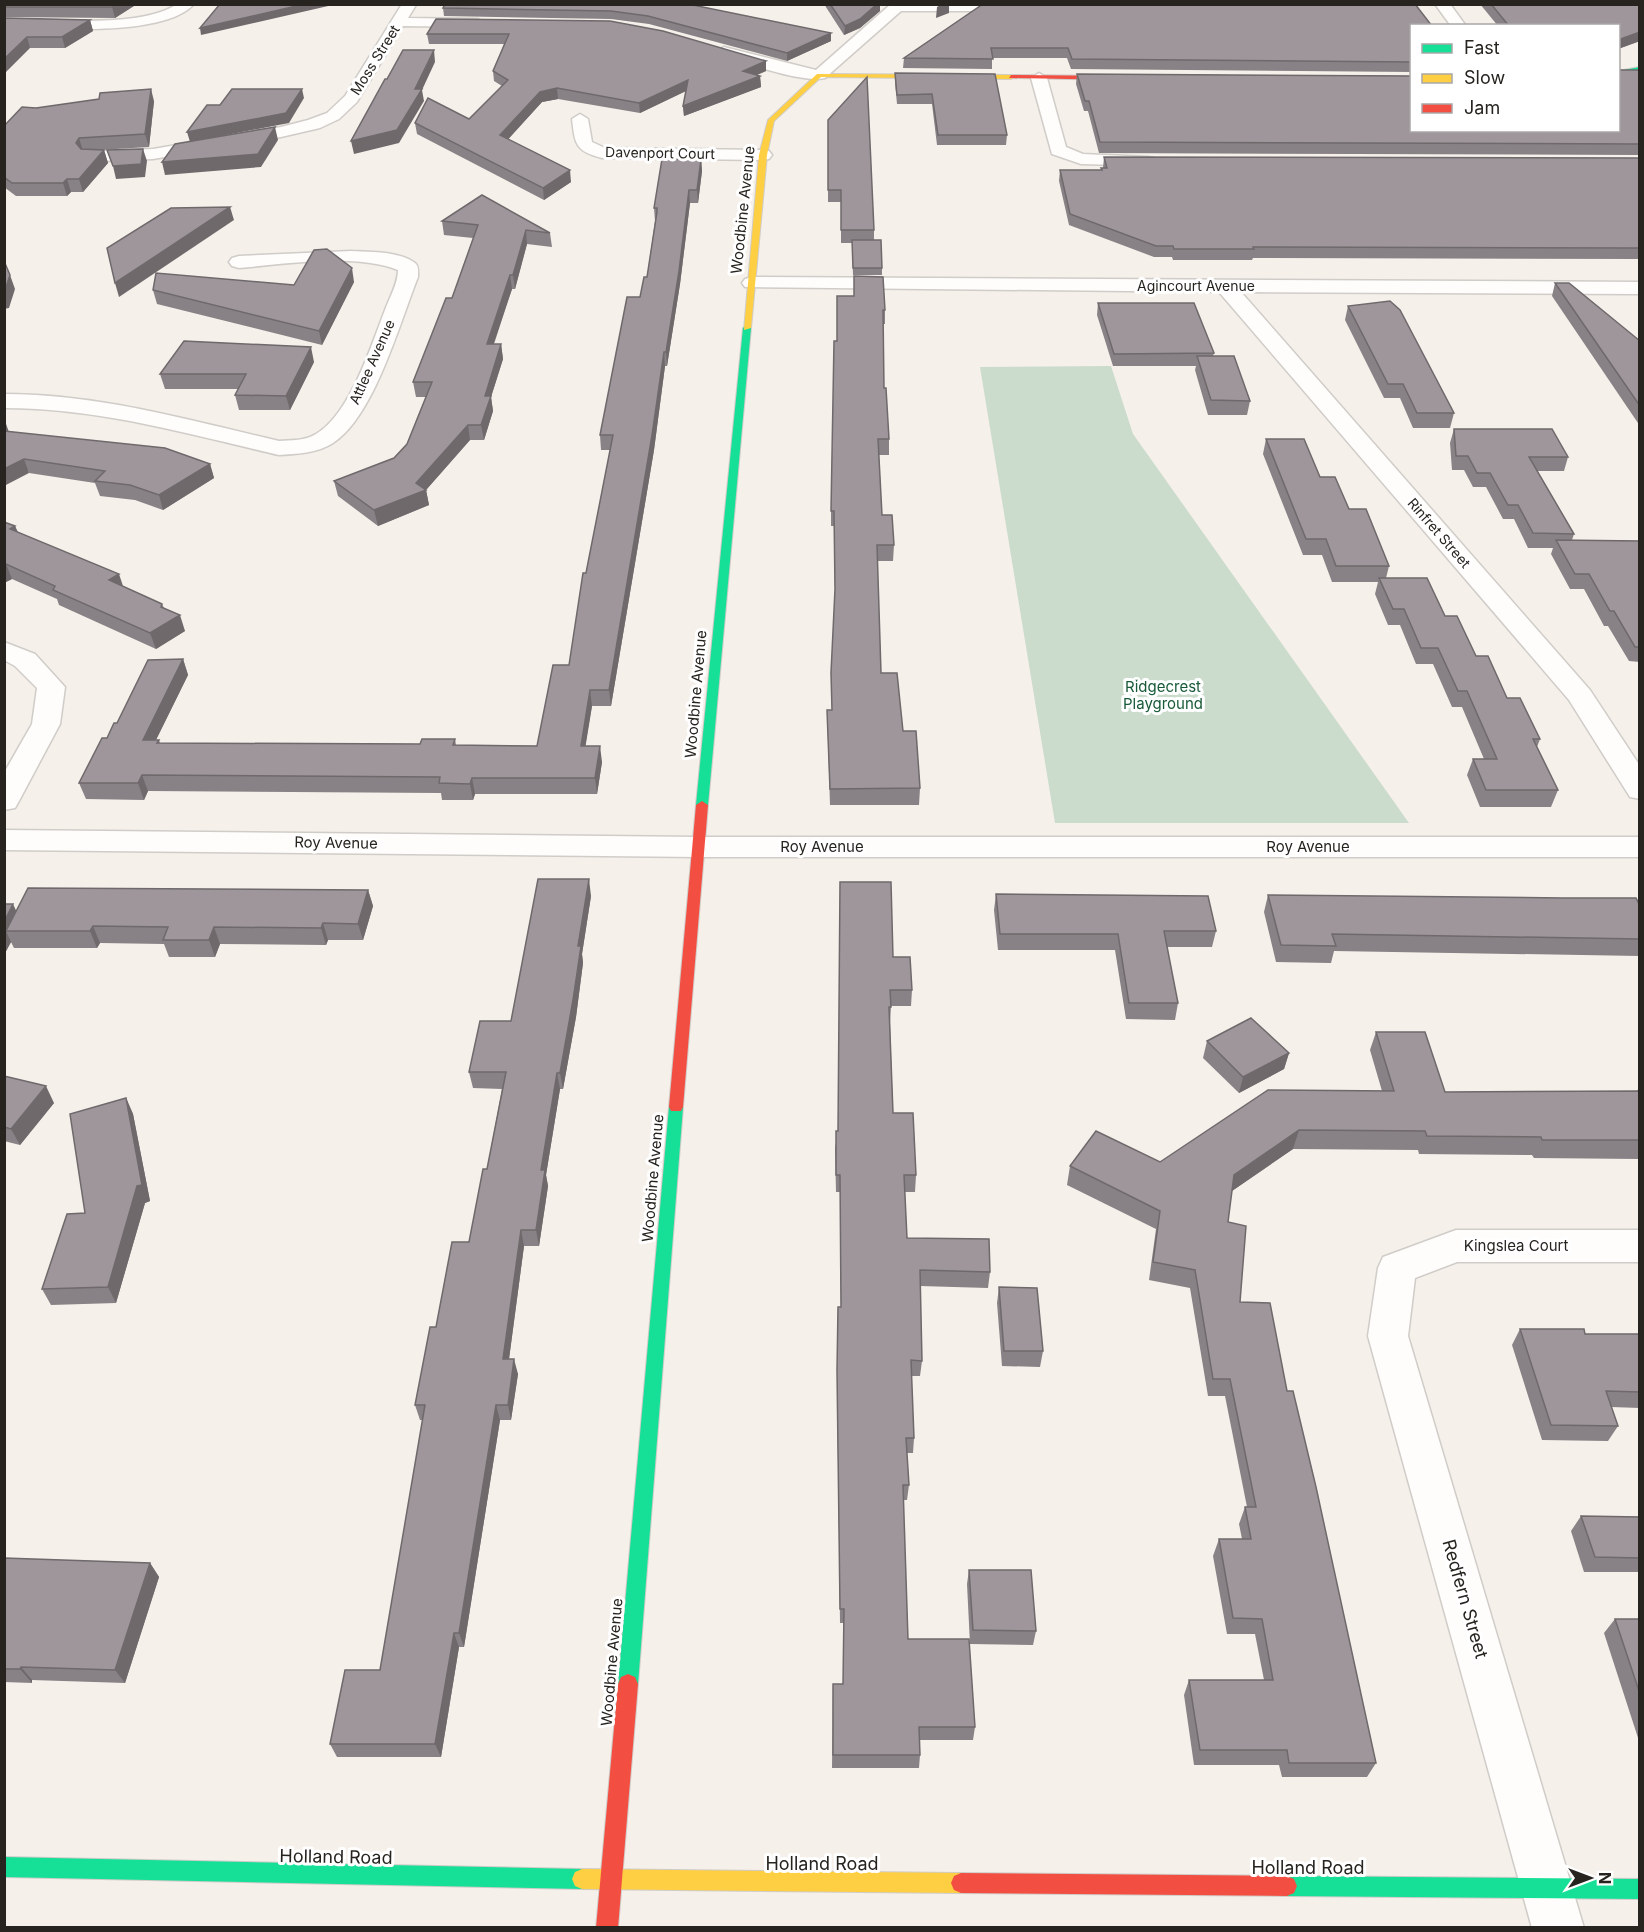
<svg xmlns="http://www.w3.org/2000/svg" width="1644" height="1932" font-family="Inter,sans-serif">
<rect width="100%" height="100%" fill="#f5f0ea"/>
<!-- green -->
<polygon fill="#cbdbcc" points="1111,366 1133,434 1409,823 1055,823 980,367"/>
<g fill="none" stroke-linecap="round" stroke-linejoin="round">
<!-- street casing -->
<g stroke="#d0ccc8" stroke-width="3">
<g id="street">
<path d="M177,4H194C164,38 48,28 4,27V19C48,19 141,29 177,4Z"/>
<polygon points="402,4 416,5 408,18 478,19 485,23 478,27 403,26 357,102 339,119 320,128 281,137 153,159 101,161 95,160 92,156 95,152 101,151 153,149 281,127 308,120 327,113 345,96"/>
<path d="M891,4H1029L1031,7L1024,11H901L825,78C803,84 743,62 719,55L716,52L724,47L816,70Z"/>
<polygon points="1435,4 1450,4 1466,26 1451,26"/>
<polygon points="1039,73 1047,78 1066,147 1083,154 1148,157 1154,158 1157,162 1154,166 1081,164 1052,154 1031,78"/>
<path d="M580,114L588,119L592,142L605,148L763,150L769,151L772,155L769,159L763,160L602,158C575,151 575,144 572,119Z"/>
<path d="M351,251C369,252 399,251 415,263C419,266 418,272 418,277C400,322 374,417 333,443C318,453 296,454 279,455C188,434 99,408 4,408V394C99,394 188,420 279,441C291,440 305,441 316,434C350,414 371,346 385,310C390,297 398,283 398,270C354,253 286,264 239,268L232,266L229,262L232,258L239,256Z"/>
<polygon points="752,277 1640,282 1640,294 1241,292 1590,690 1640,766 1640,799 1630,797 1569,700 1219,292 745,287 742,283 745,279"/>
<polygon points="4,642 35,654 65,687 60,724 19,801 15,808 4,810 4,773 32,724 37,688 15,666 4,660"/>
<polygon points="4,830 698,837 1640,837 1640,857 698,857 4,850"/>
<polygon points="1456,1230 1640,1230 1640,1262 1457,1262 1415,1278 1408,1336 1584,1928 1532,1928 1368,1336 1378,1268 1383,1257"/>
</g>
</g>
<!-- fast casing -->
<g stroke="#d0ccc8" stroke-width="2">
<g id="fast">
<polygon points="1640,67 1640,71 1618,75 1618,71"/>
<polygon points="747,325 751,328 708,805 702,809 696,805 743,328"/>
<polygon points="676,1101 681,1103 683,1107 638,1684 635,1691 628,1694 621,1691 618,1684 669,1107 671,1103"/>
<polygon points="4,1857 582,1869 589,1872 592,1879 589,1886 582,1889 4,1877"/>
<polygon points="1287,1876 1640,1879 1640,1899 1287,1896 1280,1893 1277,1886 1280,1879"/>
</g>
</g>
<!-- slow casing -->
<g stroke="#d0ccc8" stroke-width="2">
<g id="slow">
<polygon points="817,74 1011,75 1014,77 1011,79 821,77 774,121 767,155 751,328 744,330 759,155 768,120"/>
<polygon points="582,1869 961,1873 968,1876 971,1883 968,1890 961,1893 582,1889 575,1886 572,1879 575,1872"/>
</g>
</g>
<!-- jam casing -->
<g stroke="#d0ccc8" stroke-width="2">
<g id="jam">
<polygon points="1011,75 1122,76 1125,78 1122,80 1009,78"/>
<polygon points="702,801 708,805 683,1107 681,1111 671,1111 669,1107 696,805"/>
<polygon points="628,1674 635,1677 638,1684 618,1928 596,1928 618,1684 621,1677"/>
<polygon points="961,1873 1287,1876 1294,1879 1297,1886 1294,1893 1287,1896 961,1893 954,1890 951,1883 954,1876"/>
</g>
</g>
<!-- street -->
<use href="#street" fill="#fefdfc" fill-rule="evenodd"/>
<!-- fast -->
<use href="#fast" fill="#16e098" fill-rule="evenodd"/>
<!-- slow -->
<use href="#slow" fill="#ffcf43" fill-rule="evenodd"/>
<!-- jam -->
<use href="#jam" fill="#f24e42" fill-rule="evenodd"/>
</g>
<!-- wall -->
<g fill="#888185">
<polygon points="4,4 137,4 115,18 4,17"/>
<polygon points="688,4 831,33 831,41 787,61 649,24 611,19 444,16 443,8"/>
<polygon points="824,4 880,4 880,11 860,28 844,35"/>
<polygon points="983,4 1412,26 1412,72 1071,69 1067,58 992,58 992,69 903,68 904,58"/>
<polygon points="1480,4 1640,4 1640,41 1618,49 1498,26"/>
<polygon points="4,18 90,20 93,31 65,48 30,48"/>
<polygon points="436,19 766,61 766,71 757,75 760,76 761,87 684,116 683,106 686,91 640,113 558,99 542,102 508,139 571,182 544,200 417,134 415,123 469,119 502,86 494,81 493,71 504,44 429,44 427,34"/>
<polygon points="1640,70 1640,155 1099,153 1088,111 1084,111 1076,84 1077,74 1412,76"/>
<polygon points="895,73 1007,135 1006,145 937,145 932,104 897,104 895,83"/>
<polygon points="154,101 149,147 99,150 104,150 108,163 83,192 71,192 67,196 16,196 4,187 4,126 36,108"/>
<polygon points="828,120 874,230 874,240 882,268 882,275 853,275 852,243 841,243 841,202 828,202"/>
<polygon points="1104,157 1640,158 1640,259 1253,258 1252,260 1173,260 1172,257 1154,257 1069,225 1059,181 1060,170 1101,170 1101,168 1103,168"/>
<polygon points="701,159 702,171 698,203 690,203 680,284 667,366 665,366 654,450 611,706 592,706 585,746 602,762 597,794 475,794 473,800 442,800 441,793 148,791 144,800 86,799 79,783 117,723 183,659 188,675 156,740 159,740 160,743 420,744 455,739 456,745 537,746 569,665 586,573 610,450 601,450 600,435 640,297 647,277 655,221 654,208"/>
<polygon points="442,221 550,233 552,247 527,244 515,289 512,289 493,344 501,344 503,359 491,397 493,411 484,440 470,440 426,490 429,505 378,526 338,496 334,481 394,458 407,444 426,397 416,397 413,382 452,298 473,238 444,235"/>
<polygon points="854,276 885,310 885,324 883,324 884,388 889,439 889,455 879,455 882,515 894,545 893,561 877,561 881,673 903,731 920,788 919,805 830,805 827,710 832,710 831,673 835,594 834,526 831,526 831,511 837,341 854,296"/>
<polygon points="354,282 322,345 157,304 153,290 294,285"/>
<polygon points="1555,283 1640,341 1640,426 1552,296"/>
<polygon points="1098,303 1214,353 1213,356 1250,401 1247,415 1208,415 1195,370 1196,366 1113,366 1097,315"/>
<polygon points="1348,306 1454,413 1450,428 1413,428 1400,398 1384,398 1345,320"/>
<polygon points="314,362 290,410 239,410 235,395 238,389 165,389 160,374"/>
<polygon points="1454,429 1568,457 1564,471 1537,471 1574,534 1572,540 1640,541 1640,662 1629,661 1608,626 1604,626 1584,589 1570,589 1551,554 1553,548 1528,548 1514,519 1503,519 1486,487 1473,487 1464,470 1452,470 1450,443"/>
<polygon points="8,431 210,464 214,478 163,510 135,500 100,496 95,483 29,473"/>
<polygon points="1266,439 1320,477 1349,509 1389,566 1386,578 1445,616 1507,698 1540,739 1537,747 1558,790 1551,807 1480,807 1467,775 1473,759 1484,759 1462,707 1452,707 1433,664 1416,664 1400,625 1388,625 1375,594 1378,582 1332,582 1322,555 1303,555 1263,454"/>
<polygon points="4,522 15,526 18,532 123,586 162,604 164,608 185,631 156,649 59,605 57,599 12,579 4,583"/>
<polygon points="368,890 373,906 363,940 328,940 326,945 220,944 215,957 169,957 164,944 100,943 97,948 14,948 11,942 4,955 4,904 16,911"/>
<polygon points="996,894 1216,931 1212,947 1167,947 1178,1003 1175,1020 1126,1019 1115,950 998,950 994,910"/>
<polygon points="1268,895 1640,906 1640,956 1334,951 1331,963 1276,962 1264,912"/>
<polygon points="591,896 582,954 583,963 576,1017 563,1089 560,1089 546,1175 548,1186 539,1246 524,1246 509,1359 518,1374 511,1420 500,1420 464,1647 459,1647 441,1757 337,1757 330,1744 380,1670 423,1420 420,1420 415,1405 436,1327 469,1242 487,1169 502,1089 473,1088 469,1072 511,1021"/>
<polygon points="893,957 912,990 911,1006 891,1006 890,1023 893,1113 916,1175 915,1192 905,1192 907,1238 990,1272 988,1288 920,1286 922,1361 920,1376 911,1376 914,1438 913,1453 907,1453 909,1485 907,1500 903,1500 908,1639 975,1727 973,1740 919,1740 920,1755 919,1768 832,1768 833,1684 843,1684 844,1623 840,1623 837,1385 841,1307 840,1192 836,1192 835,1148 838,1131"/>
<polygon points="1376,1032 1445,1092 1637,1091 1640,1086 1640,1159 1534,1158 1532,1155 1419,1154 1418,1150 1293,1149 1232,1191 1228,1222 1240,1302 1287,1391 1376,1763 1367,1777 1282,1777 1279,1765 1194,1765 1184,1695 1189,1680 1264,1680 1255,1634 1227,1634 1213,1556 1219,1539 1242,1539 1239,1524 1245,1507 1247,1507 1225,1396 1208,1396 1190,1288 1149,1280 1156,1229 1067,1185 1070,1166 1160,1162 1382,1091 1370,1050"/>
<polygon points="1207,1041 1289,1053 1284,1069 1239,1093 1203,1058"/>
<polygon points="4,1076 54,1103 20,1145 4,1141"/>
<polygon points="126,1098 133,1114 150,1201 145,1203 116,1303 51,1305 42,1289 85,1213"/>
<polygon points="999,1287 1043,1351 1040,1367 1002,1366 997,1303"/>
<polygon points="1520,1329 1585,1334 1640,1334 1640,1408 1611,1407 1618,1426 1608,1441 1542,1440 1512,1345"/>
<polygon points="1581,1516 1640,1517 1640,1572 1584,1572 1571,1531"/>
<polygon points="4,1558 150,1563 159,1577 125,1683 32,1680 32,1683 4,1682"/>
<polygon points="969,1570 1036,1631 1033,1645 970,1644 967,1584"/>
<polygon points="1615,1619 1640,1619 1640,1744 1604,1633"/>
</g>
<!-- shaded-wall -->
<g fill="#6f696c">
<polygon points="116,4 137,4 115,18 112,7"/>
<polygon points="305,4 337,4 201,35 200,28"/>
<polygon points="877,4 880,4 880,11 860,28 844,35 845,26"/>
<polygon points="942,4 949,4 949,13 936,18 937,7"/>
<polygon points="90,20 93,31 65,48 62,37"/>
<polygon points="1640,32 1640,41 1618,49 1618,40"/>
<polygon points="831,33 831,41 787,61 787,53"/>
<polygon points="27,37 30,48 4,74 4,59"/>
<polygon points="434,50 435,62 422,90 424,101 399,143 354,154 351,141 415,89"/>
<polygon points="766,61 766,71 743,81 743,71"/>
<polygon points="760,76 761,87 684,116 683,106"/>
<polygon points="688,80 688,90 640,113 639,103"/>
<polygon points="557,88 558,99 542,102 502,146 500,135 540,92"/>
<polygon points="151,89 154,101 149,147 145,134"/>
<polygon points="302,89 304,98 289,123 190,142 187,132"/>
<polygon points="275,127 278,140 261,167 165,175 162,162"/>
<polygon points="79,138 83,151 80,156 76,143"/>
<polygon points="143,149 147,161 145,177 116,179 113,166"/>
<polygon points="104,150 108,163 83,192 79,179"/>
<polygon points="701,159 702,171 698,203 697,190"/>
<polygon points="570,170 571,182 544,200 543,188"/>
<polygon points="67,179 71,192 67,196 63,183"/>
<polygon points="689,190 690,203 680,284 667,366 666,352"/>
<polygon points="230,207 234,220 119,297 115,283"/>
<polygon points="526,230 527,244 515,289 513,275"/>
<polygon points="352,268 354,282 322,345 319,331"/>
<polygon points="10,275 15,289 9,308 4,309 4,293"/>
<polygon points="510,275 512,289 489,359 487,344"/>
<polygon points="501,344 503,359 491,397 493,411 484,440 481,425 485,396"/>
<polygon points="311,347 314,362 290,410 286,396"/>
<polygon points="664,352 665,366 654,450 611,706 609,690"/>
<polygon points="5,421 10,435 4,432"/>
<polygon points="468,425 470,440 426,490 429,505 378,526 374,510 416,483"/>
<polygon points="24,459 29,473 4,486 4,469"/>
<polygon points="210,464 214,478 163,510 159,495"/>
<polygon points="15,526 21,541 10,529"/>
<polygon points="6,564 12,579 4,583 4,565"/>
<polygon points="119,574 124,589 109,580"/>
<polygon points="180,615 185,631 156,649 150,633"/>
<polygon points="183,659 188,675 148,756 143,740"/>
<polygon points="590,690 592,706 583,762 581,746"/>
<polygon points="600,746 602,762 597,794 595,778"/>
<polygon points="142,775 148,791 144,800 138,783"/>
<polygon points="472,778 475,794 473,800 470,784"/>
<polygon points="589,879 591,896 582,954 583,963 576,1017 563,1089 560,1073 578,946"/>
<polygon points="368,890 373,906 363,940 358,924"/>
<polygon points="13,904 21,921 6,931 11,942 4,955 4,922"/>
<polygon points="323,923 328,940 326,945 321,928"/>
<polygon points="93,926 100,943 97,948 90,931"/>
<polygon points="214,927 220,944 215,957 209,940"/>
<polygon points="1289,1053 1284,1069 1239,1093 1243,1077"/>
<polygon points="557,1073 560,1089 546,1175 548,1186 539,1246 536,1230 541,1170"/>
<polygon points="46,1086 54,1103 20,1145 11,1129"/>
<polygon points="126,1098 133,1114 150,1201 145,1203 116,1303 108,1287"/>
<polygon points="1299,1130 1293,1149 1229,1193 1234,1175"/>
<polygon points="521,1230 524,1246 507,1374 503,1359"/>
<polygon points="514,1359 518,1374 511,1420 508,1405"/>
<polygon points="496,1405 500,1420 464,1647 459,1633"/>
<polygon points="150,1563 159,1577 125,1683 115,1670"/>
<polygon points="454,1633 459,1647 441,1757 435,1744"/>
<polygon points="21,1667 32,1680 32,1683 20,1669"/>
</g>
<!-- building -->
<g fill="#9e969b" stroke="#6f696c" stroke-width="1.5">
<polygon points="4,4 116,4 112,7 4,7"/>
<polygon points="220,4 305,4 200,28"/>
<polygon points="445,4 688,4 831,33 787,53 648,16 611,11 443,8"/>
<polygon points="830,4 877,4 860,19 845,26"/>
<polygon points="983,4 1415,4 1432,26 1412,26 1412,62 1072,59 1068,48 991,48 993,59 904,58"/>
<polygon points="1491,4 1640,4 1640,32 1618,40 1618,26 1509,26"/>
<polygon points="4,18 90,20 62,37 27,37 4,59"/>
<polygon points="436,19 610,21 663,31 766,61 743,71 760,76 683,106 688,80 639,103 557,88 540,92 500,135 570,170 543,188 415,123 428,98 469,119 508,80 493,71 509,34 427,34"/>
<polygon points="403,50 434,50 415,89 422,89 397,130 351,141 385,79 387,79"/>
<polygon points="1618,70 1640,70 1640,144 1100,142 1089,101 1085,101 1077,74 1412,76 1412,130 1618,130"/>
<polygon points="895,73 995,74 1007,135 938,135 932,94 897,95"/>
<polygon points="867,77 874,230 841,230 841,190 828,190 828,120"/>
<polygon points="151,89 145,134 79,138 76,143 81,149 104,150 79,179 67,179 63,183 12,183 4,177 4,126 22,107 36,108 99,99 100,93"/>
<polygon points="232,89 302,89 286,113 187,132 207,105 220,105"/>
<polygon points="275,127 258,154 162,162 175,144"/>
<polygon points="143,149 141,164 113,166 107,150"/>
<polygon points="1104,157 1640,158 1640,248 1253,247 1254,249 1174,249 1173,246 1156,246 1070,214 1060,170 1102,170 1101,168 1107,168"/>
<polygon points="662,159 701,159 697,190 689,190 679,271 666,352 664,352 652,435 609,690 590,690 581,746 600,746 595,778 472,778 470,784 439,783 440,777 142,775 138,783 79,783 102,738 107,738 114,723 117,723 148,660 183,659 143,740 159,740 157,743 420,744 422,739 455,739 453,745 537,746 553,665 569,665 583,573 586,573 613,435 600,435 627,297 640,297 644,277 647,277 657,212 657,208 654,208"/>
<polygon points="482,195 550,233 526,230 513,275 510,275 487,344 501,344 485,396 491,396 481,425 468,425 416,483 426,490 374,510 334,481 394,458 407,444 432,382 413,382 446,298 452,298 478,225 442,221"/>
<polygon points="230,207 115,283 107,248 171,208"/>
<polygon points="852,240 881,240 882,268 853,268"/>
<polygon points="327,249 352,268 319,331 153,290 156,273 294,285 314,250"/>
<polygon points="4,261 10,275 4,293"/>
<polygon points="854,276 883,277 885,310 883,310 884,388 886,388 889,439 878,439 882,515 892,515 894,545 877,545 881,673 897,673 903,731 916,731 920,788 830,789 827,710 832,710 831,673 835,589 834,511 831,511 834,341 837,341 837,296 854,296"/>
<polygon points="1555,283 1569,283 1640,341 1640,406"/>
<polygon points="1390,301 1400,310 1454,413 1417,413 1403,384 1388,384 1348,306"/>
<polygon points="1098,303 1194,303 1214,353 1114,354"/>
<polygon points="184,341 311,347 286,396 235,395 246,374 160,374"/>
<polygon points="1197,356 1234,356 1250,401 1211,400"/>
<polygon points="1454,429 1552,429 1568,457 1529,457 1574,534 1533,533 1518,505 1508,505 1490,473 1477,473 1468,456 1456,456"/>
<polygon points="4,431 165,448 210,464 159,495 130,485 95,481 105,471 24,459 4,469"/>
<polygon points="1266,439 1304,439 1320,477 1335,477 1349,509 1366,509 1389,566 1336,566 1326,539 1306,539"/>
<polygon points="4,522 15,526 10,529 119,574 109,580 162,604 161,607 180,615 150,633 53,590 55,586 6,564 4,565"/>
<polygon points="1556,540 1640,541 1640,647 1635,647 1614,611 1610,611 1589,574 1575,574"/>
<polygon points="1379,578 1427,578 1445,616 1457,616 1476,656 1488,656 1507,698 1520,698 1540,739 1533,739 1558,790 1486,790 1473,759 1497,759 1467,691 1458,691 1438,648 1421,648 1404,609 1393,609"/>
<polygon points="538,879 589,879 578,946 581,946 573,1000 560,1073 557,1073 541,1170 545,1170 536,1230 521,1230 503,1359 514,1359 508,1405 496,1405 459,1633 454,1633 435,1744 330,1744 345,1670 380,1670 425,1405 415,1405 430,1327 436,1327 452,1242 469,1242 483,1169 487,1169 506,1072 469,1072 480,1021 511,1021"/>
<polygon points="840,882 891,882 893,957 910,957 912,990 890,990 891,1007 889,1007 893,1113 913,1113 916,1175 904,1175 907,1238 989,1239 990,1272 920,1270 922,1361 911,1360 914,1438 906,1438 909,1485 903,1485 908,1639 969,1639 975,1727 919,1727 920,1755 833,1755 833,1684 843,1684 844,1609 840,1609 837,1370 838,1307 841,1307 840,1175 836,1175 836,1131 838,1131"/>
<polygon points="28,888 368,890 358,924 323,923 321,928 214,927 209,940 163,940 168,927 93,926 90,931 6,931"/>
<polygon points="996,894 1208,896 1216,931 1164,931 1178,1003 1129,1003 1118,934 1000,934"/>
<polygon points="1268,895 1563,898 1636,898 1640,906 1640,939 1332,934 1336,946 1281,945"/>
<polygon points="4,904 13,904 4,922"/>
<polygon points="1251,1018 1289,1053 1243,1077 1207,1041"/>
<polygon points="1376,1032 1425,1032 1445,1092 1640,1091 1640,1140 1542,1140 1541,1137 1427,1136 1425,1131 1299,1130 1234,1175 1228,1222 1246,1226 1240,1302 1270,1303 1287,1391 1293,1391 1316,1487 1376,1763 1289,1763 1287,1750 1200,1750 1189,1680 1273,1680 1262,1619 1233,1618 1219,1539 1251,1539 1245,1507 1256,1507 1230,1379 1213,1379 1195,1270 1153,1262 1160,1211 1070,1166 1096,1131 1160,1162 1268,1090 1394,1091"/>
<polygon points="4,1076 46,1086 11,1129 4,1127"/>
<polygon points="126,1098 142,1185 137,1186 108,1287 42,1289 67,1214 85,1213 70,1114"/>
<polygon points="999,1287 1037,1288 1043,1351 1004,1351"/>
<polygon points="1520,1329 1584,1329 1585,1334 1640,1334 1640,1392 1606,1391 1618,1426 1551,1425"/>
<polygon points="1581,1516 1640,1517 1640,1558 1595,1557"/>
<polygon points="4,1558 150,1563 115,1670 21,1667 20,1669 4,1669"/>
<polygon points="969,1570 1031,1570 1036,1631 973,1630"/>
<polygon points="1615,1619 1640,1619 1640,1694"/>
</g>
<g text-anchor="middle" stroke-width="6" stroke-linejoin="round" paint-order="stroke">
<!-- far-street labels -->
<g font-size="14" fill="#272420" stroke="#fff">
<text transform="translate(375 60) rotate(-58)" y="5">Moss Street</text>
<text transform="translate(660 153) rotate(1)" y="5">Davenport Court</text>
<text x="1196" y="291">Agincourt Avenue</text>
<text transform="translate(372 362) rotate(-66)" y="5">Attlee Avenue</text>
<text transform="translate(1439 533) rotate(49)" y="5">Rinfret Street</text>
</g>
<!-- street labels -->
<g font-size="15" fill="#272420" stroke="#fff">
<text transform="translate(743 210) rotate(-84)" y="5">Woodbine Avenue</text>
<text transform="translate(696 694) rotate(-85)" y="5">Woodbine Avenue</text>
<text transform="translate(336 843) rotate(1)" y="5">Roy Avenue</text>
<text x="822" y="852">Roy Avenue</text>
<text x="1308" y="852">Roy Avenue</text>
<text transform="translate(653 1178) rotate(-85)" y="5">Woodbine Avenue</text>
<text x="1516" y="1251">Kingslea Court</text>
<text transform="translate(612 1662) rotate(-85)" y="5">Woodbine Avenue</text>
</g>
<!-- park labels -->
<g font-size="15" fill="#185a37" stroke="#fff">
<text x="1163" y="692">Ridgecrest<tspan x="1163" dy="17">Playground</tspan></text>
</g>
<!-- near-street labels -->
<g font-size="18" fill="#272420" stroke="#fff">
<text transform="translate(1465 1599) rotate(74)" y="6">Redfern Street</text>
<text transform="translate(336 1857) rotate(1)" y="6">Holland Road</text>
<text x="822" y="1870">Holland Road</text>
<text x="1308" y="1874">Holland Road</text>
</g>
</g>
<!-- border -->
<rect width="1644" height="1932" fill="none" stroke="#272420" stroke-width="12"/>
<!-- legend -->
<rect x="1410" y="24" width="210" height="108" fill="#ffffff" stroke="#a9a7a6" stroke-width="1.5"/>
<rect x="1422" y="44" width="30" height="9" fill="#16e098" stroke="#a9a7a6" stroke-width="1.5"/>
<text x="1464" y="54" font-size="18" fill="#272420">Fast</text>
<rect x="1422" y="74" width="30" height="9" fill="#ffcf43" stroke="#a9a7a6" stroke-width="1.5"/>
<text x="1464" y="84" font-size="18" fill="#272420">Slow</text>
<rect x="1422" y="104" width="30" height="9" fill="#f24e42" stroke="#a9a7a6" stroke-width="1.5"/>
<text x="1464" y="114" font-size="18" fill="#272420">Jam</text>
<!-- north arrow -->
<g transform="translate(1590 1878) rotate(90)" stroke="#ffffff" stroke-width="4.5" paint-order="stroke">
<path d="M0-4.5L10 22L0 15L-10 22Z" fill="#272420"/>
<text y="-9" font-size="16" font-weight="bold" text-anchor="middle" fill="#272420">N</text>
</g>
</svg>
